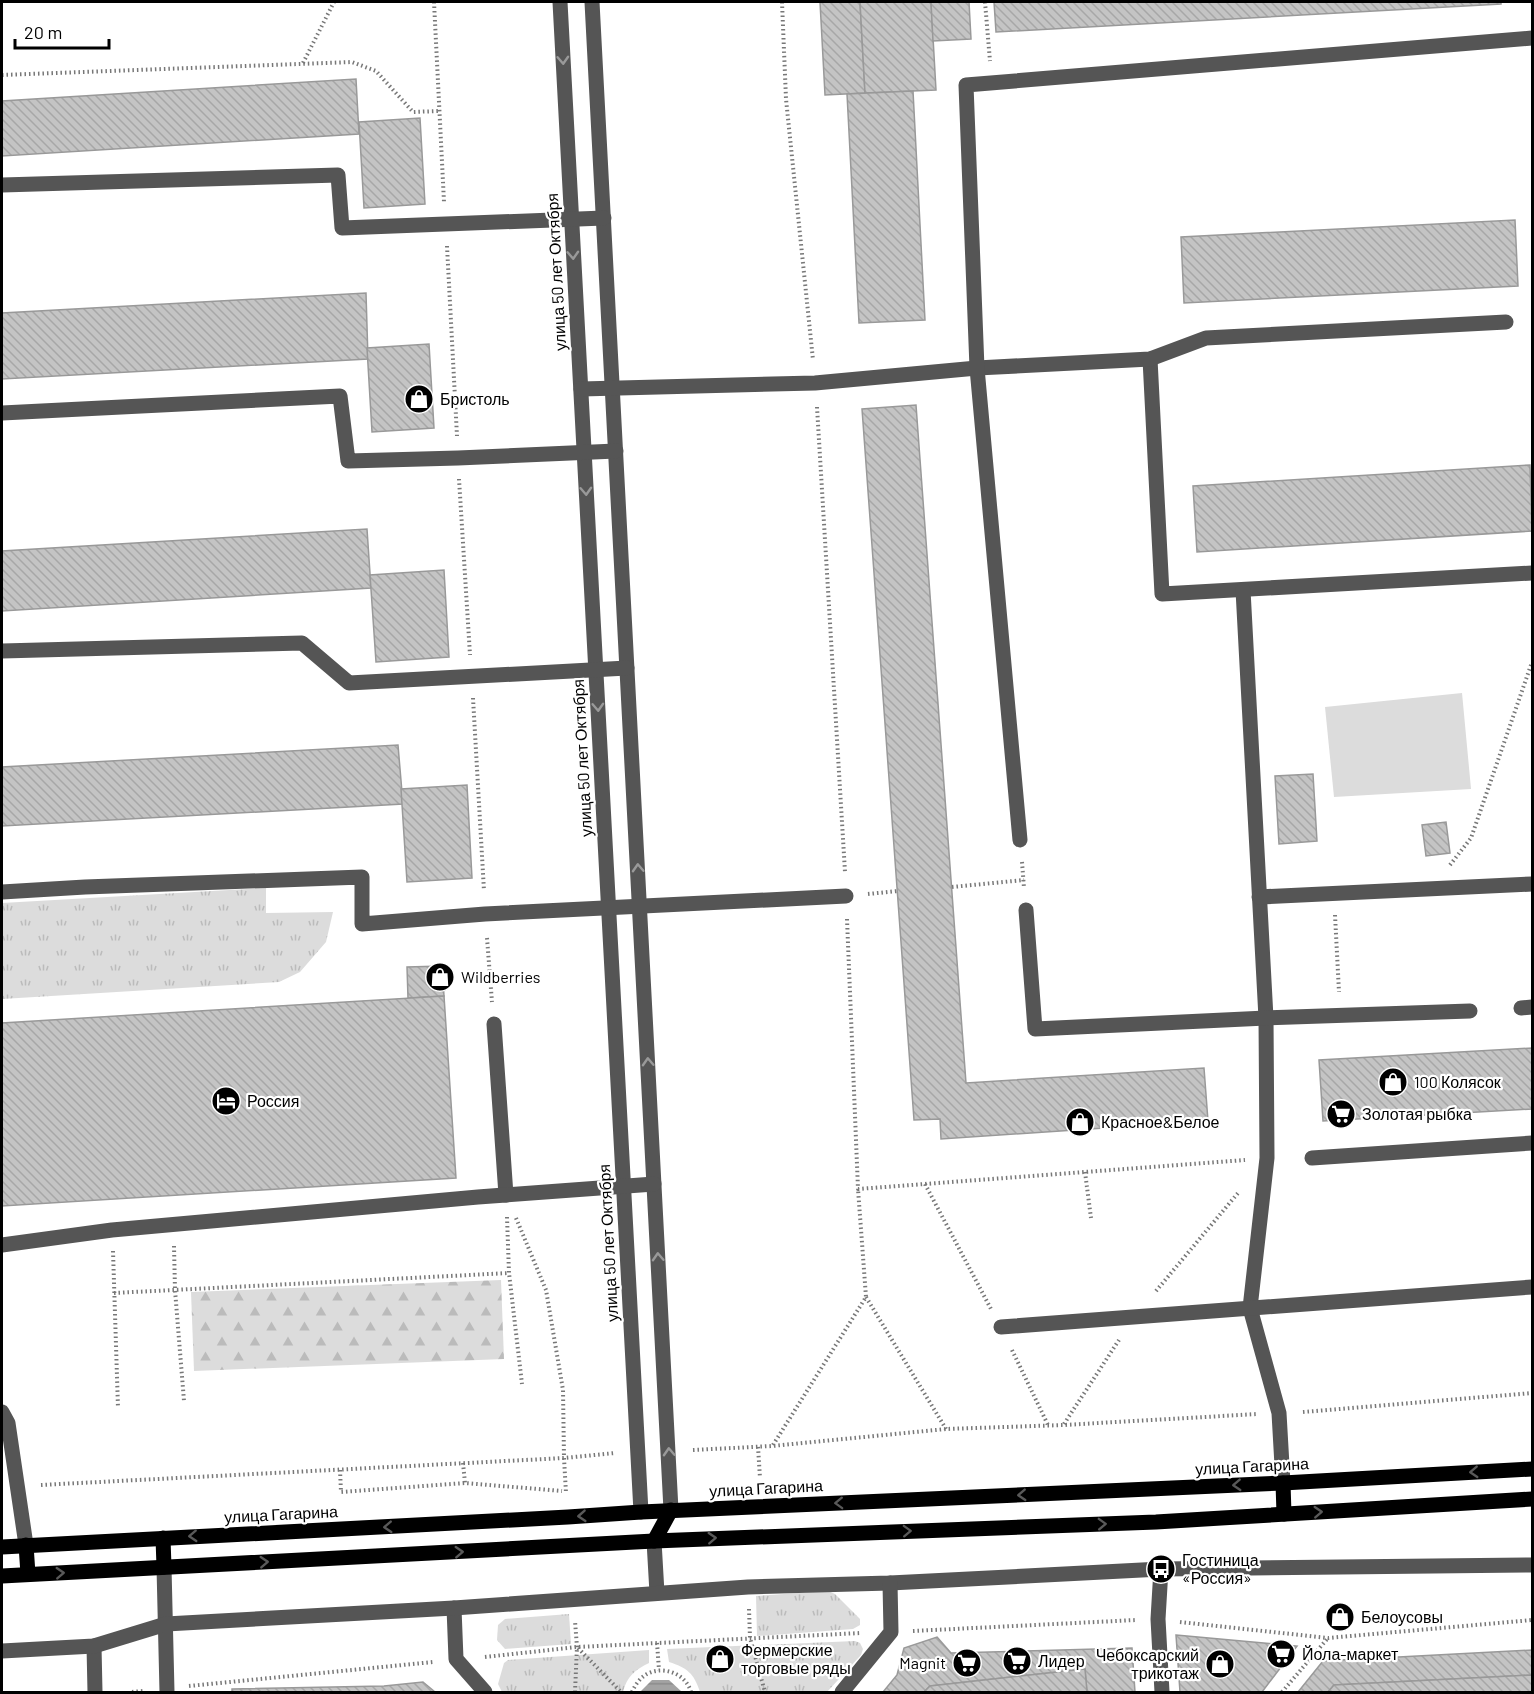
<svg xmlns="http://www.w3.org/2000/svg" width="1534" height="1694" font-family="Barlow,sans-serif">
<defs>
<pattern id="grass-tufts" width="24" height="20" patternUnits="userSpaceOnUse" patternTransform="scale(1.5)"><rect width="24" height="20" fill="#dcdcdc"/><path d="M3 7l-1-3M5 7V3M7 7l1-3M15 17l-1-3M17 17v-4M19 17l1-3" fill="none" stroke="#bbb"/></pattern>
<pattern id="forest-firs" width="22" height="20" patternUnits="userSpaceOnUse" patternTransform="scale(1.5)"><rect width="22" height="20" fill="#dcdcdc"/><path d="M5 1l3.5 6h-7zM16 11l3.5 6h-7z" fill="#bbb"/></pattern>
<pattern id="water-rules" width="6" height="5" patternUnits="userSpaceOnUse" patternTransform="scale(1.5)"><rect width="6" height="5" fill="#a3a3a3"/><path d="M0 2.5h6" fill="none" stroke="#8b8b8b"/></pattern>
<pattern id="building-back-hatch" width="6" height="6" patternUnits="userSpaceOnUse" patternTransform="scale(1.5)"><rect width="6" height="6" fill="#c4c4c4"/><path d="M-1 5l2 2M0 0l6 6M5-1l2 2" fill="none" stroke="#a7a7a7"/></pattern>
</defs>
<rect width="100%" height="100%" fill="#fff"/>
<!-- grass -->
<g fill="url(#grass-tufts)">
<polygon points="266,888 266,913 333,912 326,942 300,972 279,982 2,999 2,903"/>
<polygon points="828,1591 835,1594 860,1619 860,1625 853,1629 757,1636 756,1596"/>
<polygon points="569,1614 571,1644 505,1649 497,1640 498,1625 505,1619"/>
<path d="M855,1641L860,1643L863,1649L861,1655L827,1692H700C694,1673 687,1668 669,1662L667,1649Z"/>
<path d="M649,1650V1663C635,1670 627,1676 623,1692H502L498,1684L504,1663L508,1660Z"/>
</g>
<!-- forest -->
<polygon fill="url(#forest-firs)" points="501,1280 504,1359 194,1371 191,1292"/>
<!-- garden -->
<polygon fill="#dcdcdc" points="1462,693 1471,789 1334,797 1325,707"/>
<!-- water -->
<polygon fill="url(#water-rules)" points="652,1680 669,1680 682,1692 640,1692"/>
<!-- building -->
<g fill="url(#building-back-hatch)" stroke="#999" stroke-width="1.5">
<polygon points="820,2 860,2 865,93 825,95"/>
<polygon points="860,2 931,2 936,90 865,93"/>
<polygon points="931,2 969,2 971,39 933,41"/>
<polygon points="994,2 1501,2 1501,4 996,32"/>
<polygon points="356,79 359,134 2,156 2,101"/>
<polygon points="913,91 925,320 859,323 847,94"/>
<polygon points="420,118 425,204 364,208 359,122"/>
<polygon points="1515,220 1518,286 1184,303 1181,237"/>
<polygon points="366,293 368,359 2,379 2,313"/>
<polygon points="429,344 434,428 372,432 367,348"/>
<polygon points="916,405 966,1083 1204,1068 1208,1121 941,1139 940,1119 914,1120 862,409"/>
<polygon points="1530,465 1532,531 1197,552 1193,486"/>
<polygon points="367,529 371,588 2,611 2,551"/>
<polygon points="444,570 449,657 376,662 370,575"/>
<polygon points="398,745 403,804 2,826 2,767"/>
<polygon points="1313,774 1317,841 1279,844 1275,776"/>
<polygon points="467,785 472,878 407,882 401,789"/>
<polygon points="1446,822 1450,853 1426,856 1422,825"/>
<polygon points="442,966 444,996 408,998 407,967"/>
<polygon points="444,996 456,1178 2,1206 2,1023"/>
<polygon points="1532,1048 1532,1109 1323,1121 1319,1060"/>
<polygon points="1176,1635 1297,1646 1262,1692 1180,1692"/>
<polygon points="937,1637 951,1653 1132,1648 1135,1692 1087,1692 1085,1669 930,1686 924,1692 883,1692 897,1675 904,1648"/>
<polygon points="1532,1650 1532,1675 1334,1685 1328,1692 1298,1692 1323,1661"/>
<polygon points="1085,1669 1087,1692 924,1692 930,1686"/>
<polygon points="1532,1675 1532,1692 1328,1692 1334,1685"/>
<polygon points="423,1682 435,1692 232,1692 232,1689 384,1686"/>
</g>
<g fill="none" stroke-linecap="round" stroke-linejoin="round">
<!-- path -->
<g stroke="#777" stroke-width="4" stroke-dasharray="1.5 3" stroke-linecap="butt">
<polyline points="434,2 444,202"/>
<polyline points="782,2 786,99 813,360"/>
<polyline points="985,2 990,61"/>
<polyline points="303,63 334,2"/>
<polyline points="2,75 352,62 376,71 413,112 439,111"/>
<polyline points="447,246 457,436"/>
<polyline points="817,407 845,872"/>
<polyline points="459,479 470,655"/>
<polyline points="473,698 484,891"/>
<polyline points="1022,862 1024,888"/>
<polyline points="1450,865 1471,838 1532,662"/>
<polyline points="952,887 1024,880"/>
<polyline points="868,894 898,891"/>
<polyline points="1335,915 1339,992"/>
<polyline points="847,919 858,1189 1245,1160"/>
<polyline points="487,938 492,1002"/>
<polyline points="1085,1172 1091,1218"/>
<polyline points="925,1184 991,1309"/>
<polyline points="507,1217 509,1273 522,1384"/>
<polyline points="516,1218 546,1290 563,1390 564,1458 566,1493"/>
<polyline points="174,1246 175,1290 184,1401"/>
<polyline points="113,1251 118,1408"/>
<polyline points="1156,1291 1238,1193"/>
<polyline points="114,1293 509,1273"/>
<polyline points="866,1297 946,1429"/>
<polyline points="1012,1350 1048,1425"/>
<polyline points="1303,1412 1532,1393"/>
<polyline points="1064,1424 1119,1340"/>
<polyline points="773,1445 866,1297 858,1189"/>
<polyline points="758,1447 760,1478"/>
<polyline points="693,1450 772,1446 946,1429 1064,1425 1257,1414"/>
<polyline points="463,1463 465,1483"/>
<polyline points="340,1470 341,1492 465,1483 562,1491"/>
<polyline points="41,1485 564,1458 615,1453"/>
<polyline points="749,1609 750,1638 765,1692"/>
<polyline points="1180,1622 1328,1638 1532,1620"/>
<polyline points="913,1631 1136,1620"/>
<polyline points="657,1643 659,1670"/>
<polyline points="578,1648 621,1692"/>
<polyline points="485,1657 577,1647 861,1633"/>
<polyline points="189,1686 433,1662"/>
<polyline points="132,1692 143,1691"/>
<polyline points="575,1692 577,1647 575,1621"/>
<path d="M632,1692C635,1685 640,1678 647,1674C664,1665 686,1674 691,1692"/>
<polyline points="1282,1692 1328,1638"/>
</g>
<!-- minor -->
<g stroke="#555" stroke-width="15">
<polyline points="560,2 641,1512"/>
<polyline points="592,2 671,1510"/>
<polyline points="2,185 338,175 342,228 604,218"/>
<polyline points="1150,359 1162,594 1532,573"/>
<polyline points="581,389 815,383 977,368 1150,359 1206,338 1506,322"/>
<polyline points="2,413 340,396 348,461 458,458 616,451"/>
<polyline points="1243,590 1266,1018 1267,1158 1250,1308 1279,1413 1283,1483"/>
<polyline points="2,651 302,643 349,683 627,668"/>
<polyline points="1020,840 977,368 966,85 1532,38"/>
<polyline points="2,892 85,887 362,877 362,924 485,914 846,896"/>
<polyline points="1259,897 1532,884"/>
<polyline points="1026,910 1035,1029 1266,1018 1470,1011"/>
<polyline points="1521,1008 1532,1007"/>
<polyline points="494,1024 506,1195"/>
<polyline points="1312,1158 1532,1143"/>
<polyline points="2,1245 112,1230 478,1197 654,1184"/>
<polyline points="1001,1327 1532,1287"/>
<polyline points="2,1412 8,1423 26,1545"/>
<polyline points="654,1541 657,1593"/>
<polyline points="164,1567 167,1692"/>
<polyline points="1161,1569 1158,1619 1162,1692"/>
<polyline points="454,1608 456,1659 485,1692"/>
<polyline points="94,1646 95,1692"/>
<polyline points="2,1651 94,1646 166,1624 454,1608 748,1587 890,1583 1161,1569 1532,1565"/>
<polyline points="842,1692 891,1632 890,1583"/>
</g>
<!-- major -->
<g stroke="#000" stroke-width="15">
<polyline points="1283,1483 1284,1514"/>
<polyline points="163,1538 164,1567"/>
<polyline points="654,1541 671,1510"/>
<polyline points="26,1545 28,1574"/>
<polyline points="2,1547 568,1517 641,1512 1283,1483 1532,1469"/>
<polyline points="2,1576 654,1541 1156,1522 1532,1499"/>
</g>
</g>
<!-- one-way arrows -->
<defs><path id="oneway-chevron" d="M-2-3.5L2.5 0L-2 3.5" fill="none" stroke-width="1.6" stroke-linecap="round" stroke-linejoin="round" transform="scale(1.5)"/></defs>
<g stroke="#999">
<use href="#oneway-chevron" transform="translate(563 60) rotate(87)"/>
<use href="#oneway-chevron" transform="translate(573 255) rotate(87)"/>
<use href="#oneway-chevron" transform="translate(586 491) rotate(87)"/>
<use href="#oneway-chevron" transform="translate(598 707) rotate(87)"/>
<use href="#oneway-chevron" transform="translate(638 868) rotate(-93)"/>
<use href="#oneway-chevron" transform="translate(648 1062) rotate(-93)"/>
<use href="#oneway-chevron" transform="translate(658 1257) rotate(-93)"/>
<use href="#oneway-chevron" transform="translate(669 1452) rotate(-93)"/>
</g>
<g stroke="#595959">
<use href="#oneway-chevron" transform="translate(1474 1472) rotate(177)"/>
<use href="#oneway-chevron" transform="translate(1237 1485) rotate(177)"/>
<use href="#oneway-chevron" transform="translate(1022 1495) rotate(177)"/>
<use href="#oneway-chevron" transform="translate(839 1503) rotate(178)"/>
<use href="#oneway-chevron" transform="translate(1318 1512) rotate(-3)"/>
<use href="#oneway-chevron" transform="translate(582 1516) rotate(176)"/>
<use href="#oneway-chevron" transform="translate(1102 1524) rotate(-2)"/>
<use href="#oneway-chevron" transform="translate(388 1527) rotate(177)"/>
<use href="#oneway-chevron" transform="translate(907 1531) rotate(-2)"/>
<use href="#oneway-chevron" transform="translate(193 1536) rotate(177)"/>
<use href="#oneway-chevron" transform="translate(712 1538) rotate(-3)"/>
<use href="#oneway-chevron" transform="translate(459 1552) rotate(-3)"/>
<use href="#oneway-chevron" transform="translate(264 1562) rotate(-3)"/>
<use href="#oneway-chevron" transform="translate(60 1573) rotate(-3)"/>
</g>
<!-- icons -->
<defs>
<g id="shop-disc" transform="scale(1.5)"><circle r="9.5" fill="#000" stroke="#fff"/><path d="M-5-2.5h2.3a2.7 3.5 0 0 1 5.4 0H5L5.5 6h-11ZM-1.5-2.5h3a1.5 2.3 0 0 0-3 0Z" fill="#fff"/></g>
<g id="hotel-disc" transform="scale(1.5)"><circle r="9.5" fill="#000" stroke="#fff"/><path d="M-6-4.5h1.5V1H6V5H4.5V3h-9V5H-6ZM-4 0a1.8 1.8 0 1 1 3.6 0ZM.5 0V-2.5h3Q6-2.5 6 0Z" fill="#fff"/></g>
<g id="supermarket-disc" transform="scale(1.5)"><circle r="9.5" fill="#000" stroke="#fff"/><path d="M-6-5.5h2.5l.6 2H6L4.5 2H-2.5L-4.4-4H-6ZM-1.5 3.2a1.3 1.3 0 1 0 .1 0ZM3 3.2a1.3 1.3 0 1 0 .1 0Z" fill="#fff"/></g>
<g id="bus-disc" transform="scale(1.5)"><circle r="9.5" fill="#000" stroke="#fff"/><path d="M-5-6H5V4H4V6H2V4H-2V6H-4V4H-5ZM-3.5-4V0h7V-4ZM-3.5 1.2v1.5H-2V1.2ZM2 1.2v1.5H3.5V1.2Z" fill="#fff"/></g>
</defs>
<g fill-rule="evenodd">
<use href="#shop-disc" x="419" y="399"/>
<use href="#shop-disc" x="440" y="977"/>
<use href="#shop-disc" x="1393" y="1082"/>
<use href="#hotel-disc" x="226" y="1101"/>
<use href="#supermarket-disc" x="1341" y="1114"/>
<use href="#shop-disc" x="1080" y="1122"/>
<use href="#bus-disc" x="1161" y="1569"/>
<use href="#shop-disc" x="1340" y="1617"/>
<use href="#supermarket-disc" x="1281" y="1654"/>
<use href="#shop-disc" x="720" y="1659"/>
<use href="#supermarket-disc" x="1017" y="1661"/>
<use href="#supermarket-disc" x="967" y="1663"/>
<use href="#shop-disc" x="1220" y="1664"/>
</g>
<g text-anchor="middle" stroke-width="4.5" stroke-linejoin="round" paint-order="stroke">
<!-- street labels -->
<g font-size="16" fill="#000" stroke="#fff">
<text transform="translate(556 272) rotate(-93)" y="6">улица 50 лет Октября</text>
<text transform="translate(582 758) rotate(-93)" y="6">улица 50 лет Октября</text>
<text transform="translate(608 1243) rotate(-93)" y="6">улица 50 лет Октября</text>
<text transform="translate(1252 1466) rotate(-3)" y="6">улица Гагарина</text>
<text transform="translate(766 1488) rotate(-3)" y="6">улица Гагарина</text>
<text transform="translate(281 1514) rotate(-3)" y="6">улица Гагарина</text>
</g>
<!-- poi labels -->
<g font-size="16" fill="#000" stroke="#fff" text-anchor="start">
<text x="440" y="405">Бристоль</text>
<text x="461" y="983">Wildberries</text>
<text x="1414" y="1088">100 Колясок</text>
<text x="247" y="1107">Россия</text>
<text x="1362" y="1120">Золотая рыбка</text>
<text x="1101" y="1128">Красное&amp;Белое</text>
<text x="1182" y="1566">Гостиница<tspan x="1182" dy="18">«Россия»</tspan></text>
<text x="1361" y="1623">Белоусовы</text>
<text x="741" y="1656">Фермерские<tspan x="741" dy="18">торговые ряды</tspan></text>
<text x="1302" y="1660">Йола-маркет</text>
<text x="1199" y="1661" text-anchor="end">Чебоксарский<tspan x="1199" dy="18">трикотаж</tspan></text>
<text x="1038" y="1667">Лидер</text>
<text x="946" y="1669" text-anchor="end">Magnit</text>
</g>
</g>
<!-- border -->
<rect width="1534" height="1694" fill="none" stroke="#000000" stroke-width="6"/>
<!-- scale -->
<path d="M15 39v9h94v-9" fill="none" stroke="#000000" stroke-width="3"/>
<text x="24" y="39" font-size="18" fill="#000000" stroke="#ffffff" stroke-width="4.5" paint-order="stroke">20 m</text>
</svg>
